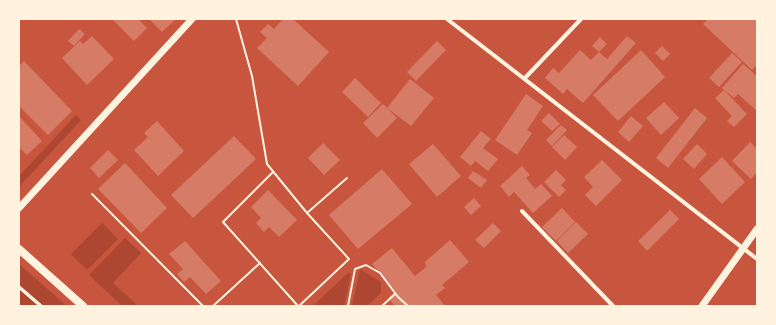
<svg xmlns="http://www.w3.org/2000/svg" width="776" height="325" font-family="'Libre Baskerville',serif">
<rect width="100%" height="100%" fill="#c8553d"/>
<!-- green -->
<g fill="#ae4732">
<polygon points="76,115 81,120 19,187 19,176"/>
<polygon points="102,223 118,239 87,270 71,254"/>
<polygon points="125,238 141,253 113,283 138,306 122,306 89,275"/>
<polygon points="19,264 67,306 19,306"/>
<polygon points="360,269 381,282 381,293 367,306 352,306"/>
<polygon points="349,272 351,274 344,306 313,306"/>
</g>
<!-- building -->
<g fill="#d67c66">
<polygon points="112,19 138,19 147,28 134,41"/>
<polygon points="149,19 176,19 162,32"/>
<polygon points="283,19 293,19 329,52 298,86 257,48 267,38 260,32 268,24 274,29"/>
<polygon points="708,19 757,19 757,65 752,70 703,24"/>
<polygon points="79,29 85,34 74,46 68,41"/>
<polygon points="92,36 114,59 87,85 62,58 80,41 83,44"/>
<polygon points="627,36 636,43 583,103 567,89 563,94 545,78 553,68 559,73 580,50 591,60 599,52 592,46 600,37 607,44 599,52 607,59"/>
<polygon points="437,41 446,50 416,81 407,72"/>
<polygon points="662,46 670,54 663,61 655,53"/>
<polygon points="641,50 665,77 618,121 593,95"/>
<polygon points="732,53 742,62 719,87 709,78"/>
<polygon points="24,61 72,111 48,135 19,106 19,66"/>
<polygon points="743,64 757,76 756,110 738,94 734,98 722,88"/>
<polygon points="355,78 381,103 368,117 342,92"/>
<polygon points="410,79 434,98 411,126 387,108"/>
<polygon points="724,90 747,114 734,127 727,121 732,116 715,98"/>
<polygon points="526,94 543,106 527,130 532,133 517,155 495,140"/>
<polygon points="664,102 679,118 661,135 646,118"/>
<polygon points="383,104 397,118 377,138 363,123"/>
<polygon points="695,108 707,118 668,168 656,158"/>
<polygon points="549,113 560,124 552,131 541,121"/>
<polygon points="19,116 42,141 27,155 19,147"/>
<polygon points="631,116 643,126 629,142 618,132"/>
<polygon points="157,121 184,151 158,176 134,150 148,137 144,133"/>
<polygon points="561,125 567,130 552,146 546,140"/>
<polygon points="481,131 491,139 483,148 498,159 488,171 475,161 471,166 460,157"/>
<polygon points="564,135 577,147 565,160 552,147"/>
<polygon points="234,136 256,159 193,218 171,195"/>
<polygon points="750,142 757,149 757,172 751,179 732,161"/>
<polygon points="323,143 340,160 324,175 308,158"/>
<polygon points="433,144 461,176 437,197 409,164"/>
<polygon points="697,144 707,154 694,169 683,159"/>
<polygon points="108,150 118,160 99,178 90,168"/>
<polygon points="722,157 745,182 722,204 699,179"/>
<polygon points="602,160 622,180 596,206 585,195 593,187 584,177"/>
<polygon points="125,163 167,208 141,233 98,189"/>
<polygon points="522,166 530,175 526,178 535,189 541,184 552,196 533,213 514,192 509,197 500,186"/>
<polygon points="382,169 412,204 358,249 329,215"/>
<polygon points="556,170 566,180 561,185 566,190 559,197 544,182"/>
<polygon points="473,171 487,180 481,188 468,178"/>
<polygon points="268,190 297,220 279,237 269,227 264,232 256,223 261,218 251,207"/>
<polygon points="474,198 481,206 471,215 464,207"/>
<polygon points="562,208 575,222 556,241 542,227"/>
<polygon points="670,210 679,219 647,251 638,241"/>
<polygon points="576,222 588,234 568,253 557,241"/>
<polygon points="493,223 501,231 484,248 475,240"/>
<polygon points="450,240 469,262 442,285 445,288 436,295 445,306 395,306 388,298 395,292 372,264 392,248 415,276 426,267 425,262"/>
<polygon points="185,241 221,281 206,294 190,277 184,282 177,274 183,269 169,254"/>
</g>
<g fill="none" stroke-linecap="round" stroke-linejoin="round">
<!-- path -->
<g stroke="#fff3e0" stroke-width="2">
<polyline points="236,19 252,76 267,164 307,213"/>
<polyline points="273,172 223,222 298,306"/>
<polyline points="92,194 203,306"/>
<polyline points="213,306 260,263"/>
<polyline points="299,306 349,259 307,213 347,178"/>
<polyline points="348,306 355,269 366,265 380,273 398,297 408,306"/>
<polyline points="382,306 395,294"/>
</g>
<!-- pedestrian -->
<polyline stroke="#fff3e0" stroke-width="3.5" points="19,287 41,306"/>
<!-- minor -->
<g stroke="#fff3e0" stroke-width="4">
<polyline points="447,19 757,259"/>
<polyline points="525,78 581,19"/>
<polyline points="522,211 613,306"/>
</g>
<!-- tertiary -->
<g stroke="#fff3e0" stroke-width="7">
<polyline points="19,208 192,19"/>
<polyline points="702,306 757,229"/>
</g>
<!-- secondary -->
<polyline stroke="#fff3e0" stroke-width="8" points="19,249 83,306"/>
</g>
<!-- border -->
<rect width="776" height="325" fill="none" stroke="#fff3e0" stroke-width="40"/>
</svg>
